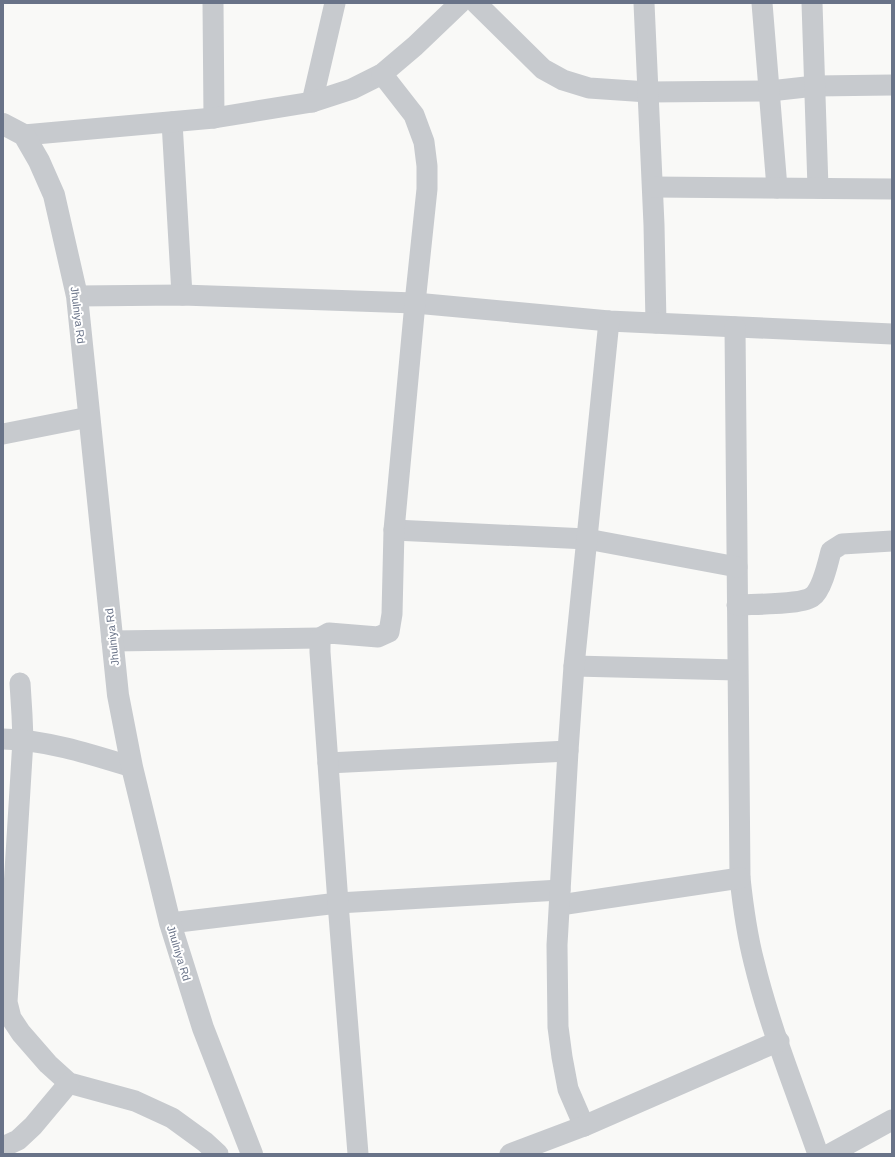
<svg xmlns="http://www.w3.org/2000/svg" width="895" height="1157" font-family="Arial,sans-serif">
<rect width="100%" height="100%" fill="#f9f9f7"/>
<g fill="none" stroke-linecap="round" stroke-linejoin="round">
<!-- minor -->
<g stroke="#c7cace" stroke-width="21">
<polyline points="213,3 214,118"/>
<polyline points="476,3 543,69 563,80 589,88 648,92 770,91 815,86 892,85"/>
<polyline points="644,3 654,225 656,323"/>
<polyline points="762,3 777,188"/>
<polyline points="812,3 818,188"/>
<polyline points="312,102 335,3"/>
<polyline points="172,122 182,295"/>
<polyline points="24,135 214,118 312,102 352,89 382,74 415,46 460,3"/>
<polyline points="653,187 892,189"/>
<polyline points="77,296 182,295 415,303 609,321 892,334"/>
<path d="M735,327L740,878C743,906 747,935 754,962C770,1028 796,1091 818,1154"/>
<polyline points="3,434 89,417"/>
<polyline points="394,530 587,539 737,567"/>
<path d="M737,605C753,604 800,605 812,597C822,590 828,563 831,551L842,544L892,541"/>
<polyline points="112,641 320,638"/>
<polyline points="574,666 737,670"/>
<polyline points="20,683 22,715 23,740 7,1002 11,1018 21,1033 48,1064 69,1083 135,1101 172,1118 205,1142 218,1154"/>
<path d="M3,739C47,740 90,754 132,767"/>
<polyline points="328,763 568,751"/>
<polyline points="560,905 740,878"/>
<polyline points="170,923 338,903 560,890"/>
<polyline points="584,1126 568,1089 562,1057 558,1027 557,945 568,751 574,666 609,321"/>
<polyline points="3,1147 18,1140 33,1126 69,1083"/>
<polyline points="358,1154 338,903 320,652 320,638 329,633 378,637 389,632 392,614 394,530 415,303 427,189 427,166 424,142 414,115 382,74"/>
<polyline points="510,1154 584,1126 779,1041"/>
<polyline points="830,1154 892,1120"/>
</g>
<!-- tertiary -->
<polyline stroke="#c7cace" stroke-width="22" points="3,124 24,135 39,161 54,195 77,296 118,695 132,767 170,923 203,1028 252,1154"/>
</g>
<g text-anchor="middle" stroke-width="4" stroke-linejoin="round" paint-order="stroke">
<!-- street labels -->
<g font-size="11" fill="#697388" stroke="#fff">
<text transform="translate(78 315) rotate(83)" y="4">Jhulniya Rd</text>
<text transform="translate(112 637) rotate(-96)" y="4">Jhulniya Rd</text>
<text transform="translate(179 953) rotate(73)" y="4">Jhulniya Rd</text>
</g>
</g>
<!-- border -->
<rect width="895" height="1157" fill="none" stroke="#697388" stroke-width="8"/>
</svg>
